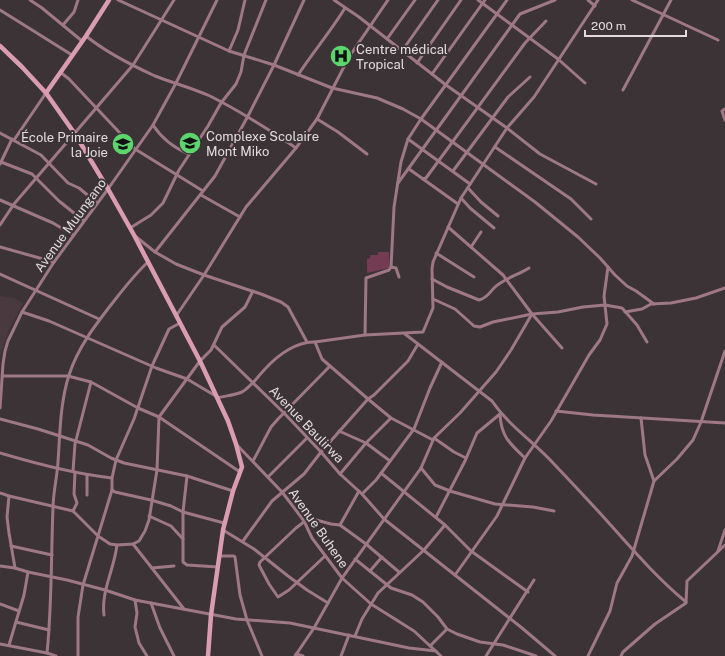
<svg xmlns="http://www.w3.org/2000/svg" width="725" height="656" font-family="'Public Sans',sans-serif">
<rect width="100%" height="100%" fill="#3c3336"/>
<!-- built -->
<polygon fill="#4a393f" points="0,296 14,298 23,303 8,332 0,356"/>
<!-- green -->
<polygon fill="#743b52" points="378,252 389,252 389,268 367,273 367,259 370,258 370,255 378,255"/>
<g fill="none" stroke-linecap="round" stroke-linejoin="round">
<!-- street -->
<g stroke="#9e7885" stroke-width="3">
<polyline points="30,0 42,8 82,41"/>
<polyline points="118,0 229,51 274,65 332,88 377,98 403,109 421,119 535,202 578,237 600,258 615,275 627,286 636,291 654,304"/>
<polyline points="334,0 359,17 446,85 507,128 540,154 596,184"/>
<polyline points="478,0 558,59 585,83"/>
<polyline points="588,0 595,6"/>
<polyline points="632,0 718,40"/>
<polyline points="0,10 72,55"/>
<polyline points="63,25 74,12 78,0"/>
<path d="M86,36C107,53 131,65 155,76C173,83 192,88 210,96C240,111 268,129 296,148"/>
<polyline points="387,39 415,0"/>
<polyline points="229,51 238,30 245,0"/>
<polyline points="402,51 438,0"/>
<polyline points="417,63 461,0"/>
<polyline points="60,72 69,79 135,149 203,191"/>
<polyline points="432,74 485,0"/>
<path d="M298,75C313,52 331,31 345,8"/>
<polyline points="623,90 671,0"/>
<polyline points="725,109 722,111 725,120"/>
<polyline points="317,119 338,132 367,154"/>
<path d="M153,125C162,139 174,148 189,154"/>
<polyline points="0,133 41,155 68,183 79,188 97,203"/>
<polyline points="408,139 470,184"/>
<polyline points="14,140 46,93"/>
<polyline points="495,147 571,199 591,219"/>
<polyline points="1,162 32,174 59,201 84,221"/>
<polyline points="0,164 12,139"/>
<polyline points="409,169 423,179 426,178 525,43 546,21"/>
<polyline points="453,171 508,97 530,77"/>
<polyline points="423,179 458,204"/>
<polyline points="398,183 520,14 555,0"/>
<polyline points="468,188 481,202 498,216"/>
<polyline points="201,195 240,217"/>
<polyline points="461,198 470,208 494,228"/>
<polyline points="0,200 53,223 73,235"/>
<polyline points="0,225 14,204 133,65 174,0"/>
<polyline points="448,227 503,275 532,314 562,348"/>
<polyline points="130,228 151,215 163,203 179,170 208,126 221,103 236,84 241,72 244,55 266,0"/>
<polyline points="135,236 155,252 176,264 204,275 261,294 281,302 288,307 307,342"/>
<polyline points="0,247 54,262"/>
<polyline points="471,247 481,232"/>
<polyline points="155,252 215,176 248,116 274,65 304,0"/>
<polyline points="436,253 474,277"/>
<polyline points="391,267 396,268 399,277"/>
<polyline points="0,274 99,319"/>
<path d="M432,279L447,287L479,300C487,298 489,293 494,288C503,279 518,275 529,268"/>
<polyline points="433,299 455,309 474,326 480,327 493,322 532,314 558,312 583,307 605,305 622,308 637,325 647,342"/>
<polyline points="22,312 49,321 156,368 187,379 214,395"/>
<polyline points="625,312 642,309 651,304 671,303 696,298 725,288"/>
<polyline points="176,316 204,275 246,207 296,148 317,119 349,57 388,0"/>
<path d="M405,334L492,401C509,426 534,442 554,464C572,483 590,502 608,522C633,550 657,578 686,602"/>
<polyline points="365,335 366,278 389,270 391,267 394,207 401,162 408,139 421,119 507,0"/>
<polyline points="315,342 322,359 368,399 391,418 433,440"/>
<polyline points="214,345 284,413 321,452 340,474 362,494 384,519 522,628 555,656"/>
<polyline points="3,376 68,376 91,382 138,408 159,417 240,472"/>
<path d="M217,398C225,396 235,395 242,392C252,386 258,376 266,368C278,355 297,341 315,342L365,335L423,332L433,308L432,269L433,262L461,198L507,128L534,97L598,0"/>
<polyline points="0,408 3,364 5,351 8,341 22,312 54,262 108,189 153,125 176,83 217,0"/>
<polyline points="556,411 593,415 725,423"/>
<path d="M500,414C501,436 509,443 525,458"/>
<polyline points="641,418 645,455 654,481"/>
<polyline points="0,419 38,429 88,445 111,458 124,463 187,476 233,491"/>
<polyline points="339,431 366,443 390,461"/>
<polyline points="434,438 454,452 466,458"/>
<polyline points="236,444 282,492 292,505 304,521 312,538 342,578 371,604 414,631 441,656"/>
<path d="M0,453C37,464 74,474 112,478"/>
<polyline points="253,461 271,427 278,419 330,366"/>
<polyline points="421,468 435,485 450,491 495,504 533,507 554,511"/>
<polyline points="73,471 75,444 91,382"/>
<polyline points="381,473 445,525 471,551 528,592"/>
<polyline points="340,474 366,443 391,418"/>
<polyline points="87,475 87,495"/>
<polyline points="187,476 183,512 183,562 187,565 218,567"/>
<polyline points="268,477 307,438"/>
<polyline points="112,490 115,492 151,500 171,506 183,512 224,523"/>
<polyline points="0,493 9,496 73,511 98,536 110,544 117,545 133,544 139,541 145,531 149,520 157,470 159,417 200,361 211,350 222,327 245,307 253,291"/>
<polyline points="362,494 376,480 414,429 430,388 442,362"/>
<polyline points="9,496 7,517 9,533 15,568"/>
<polyline points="73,511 77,503 74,494 75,472"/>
<polyline points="149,516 171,526 183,539"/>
<polyline points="436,517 465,461 477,433 500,414"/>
<polyline points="340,525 359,491"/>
<polyline points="223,530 254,549 288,576 307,590 328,603"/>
<polyline points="243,541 272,501 304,474 321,452 368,399 374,395 408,361 418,344"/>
<polyline points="133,544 184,609"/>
<polyline points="11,546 52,555"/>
<polyline points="718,551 725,530"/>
<polyline points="220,556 234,556 235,557 240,595 247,620 262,656"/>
<polyline points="325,556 289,590 278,597 269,584 259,565 260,562 296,528 309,518 331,524 340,525 366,544 399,572"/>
<polyline points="355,559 391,588 412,595 423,602 438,617 447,629 457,634 480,642 503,645 536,656"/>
<polyline points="0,566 15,568 28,572 67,580 105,590 135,600 236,619 290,623 409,648 436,651"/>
<polyline points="152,568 174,566"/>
<polyline points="370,571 382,557"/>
<polyline points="455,575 497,516 525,458 551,421 589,355 600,340 607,324 604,296 608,267"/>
<polyline points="135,600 137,613 135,627 139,643 147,656"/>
<polyline points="151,603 160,628 174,656"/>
<polyline points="0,604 19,611"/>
<path d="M104,615C101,591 114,570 117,545"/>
<polyline points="16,622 49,630"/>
<polyline points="355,636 362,619 378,593 424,550 445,525"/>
<polyline points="0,644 47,653 56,656"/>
<polyline points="9,645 24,595 28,572"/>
<polyline points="430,646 447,629"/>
<path d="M47,653C52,605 51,556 53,508C53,493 57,478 58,462C60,434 60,403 69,375C78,347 96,324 114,301C125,287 135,274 148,262"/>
<polyline points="296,654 303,656"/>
<polyline points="78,656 78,617 83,585 112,490 112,478 116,460 134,419 152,366 169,329 180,323"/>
<polyline points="295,656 314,628 342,578 421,468 434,438 460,413 496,372 511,350 532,314"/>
<polyline points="341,656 349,635"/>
<polyline points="486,656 534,580"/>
<polyline points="588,656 610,611 617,583 632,556 654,481 677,459 693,440 701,422 725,351"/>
<polyline points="621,656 623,652 655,624 686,603 687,581 725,545"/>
</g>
<!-- secondary -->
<g stroke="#d99cb1" stroke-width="4.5">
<polyline points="0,46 22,67 46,93 75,134 108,189 134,235 200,361 228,421 236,444 242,467 233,491 223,530 211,615 208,656"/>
<polyline points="46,93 86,36 109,0"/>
</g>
</g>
<!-- icons -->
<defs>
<g id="hospital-disc" transform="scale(1.15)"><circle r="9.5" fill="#5dd56d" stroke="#3c3336"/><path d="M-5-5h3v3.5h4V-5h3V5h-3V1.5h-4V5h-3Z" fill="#111"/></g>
<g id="school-disc" transform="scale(1.15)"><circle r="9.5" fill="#5dd56d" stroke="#3c3336"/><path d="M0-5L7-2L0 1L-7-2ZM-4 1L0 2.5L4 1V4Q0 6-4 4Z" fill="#111"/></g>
</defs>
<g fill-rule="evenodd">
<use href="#hospital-disc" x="341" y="56"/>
<use href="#school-disc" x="190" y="143"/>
<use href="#school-disc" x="123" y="144"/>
</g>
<g text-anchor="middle" stroke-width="4" stroke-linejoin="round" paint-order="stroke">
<!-- poi labels -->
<g font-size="13" fill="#e2dcdd" stroke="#3c3336" text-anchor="start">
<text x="356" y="54">Centre médical<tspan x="356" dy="15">Tropical</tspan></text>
<text x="206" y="141">Complexe Scolaire<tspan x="206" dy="15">Mont Miko</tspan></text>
<text x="108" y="142" text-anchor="end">École Primaire<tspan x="108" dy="15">la Joie</tspan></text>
</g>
<!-- street labels -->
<g font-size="13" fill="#e2dcdd" stroke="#3c3336">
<text transform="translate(70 225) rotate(-54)" y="5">Avenue Muungano</text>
<text transform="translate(307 424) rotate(46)" y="5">Avenue Baulirwa</text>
<text transform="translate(319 528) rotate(55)" y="5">Avenue Buhene</text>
</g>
</g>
<!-- scale -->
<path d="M585 30v6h101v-6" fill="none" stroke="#e2dcdd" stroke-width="2"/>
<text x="591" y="30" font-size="12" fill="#e2dcdd" stroke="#3c3336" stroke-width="3" paint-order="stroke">200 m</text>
</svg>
